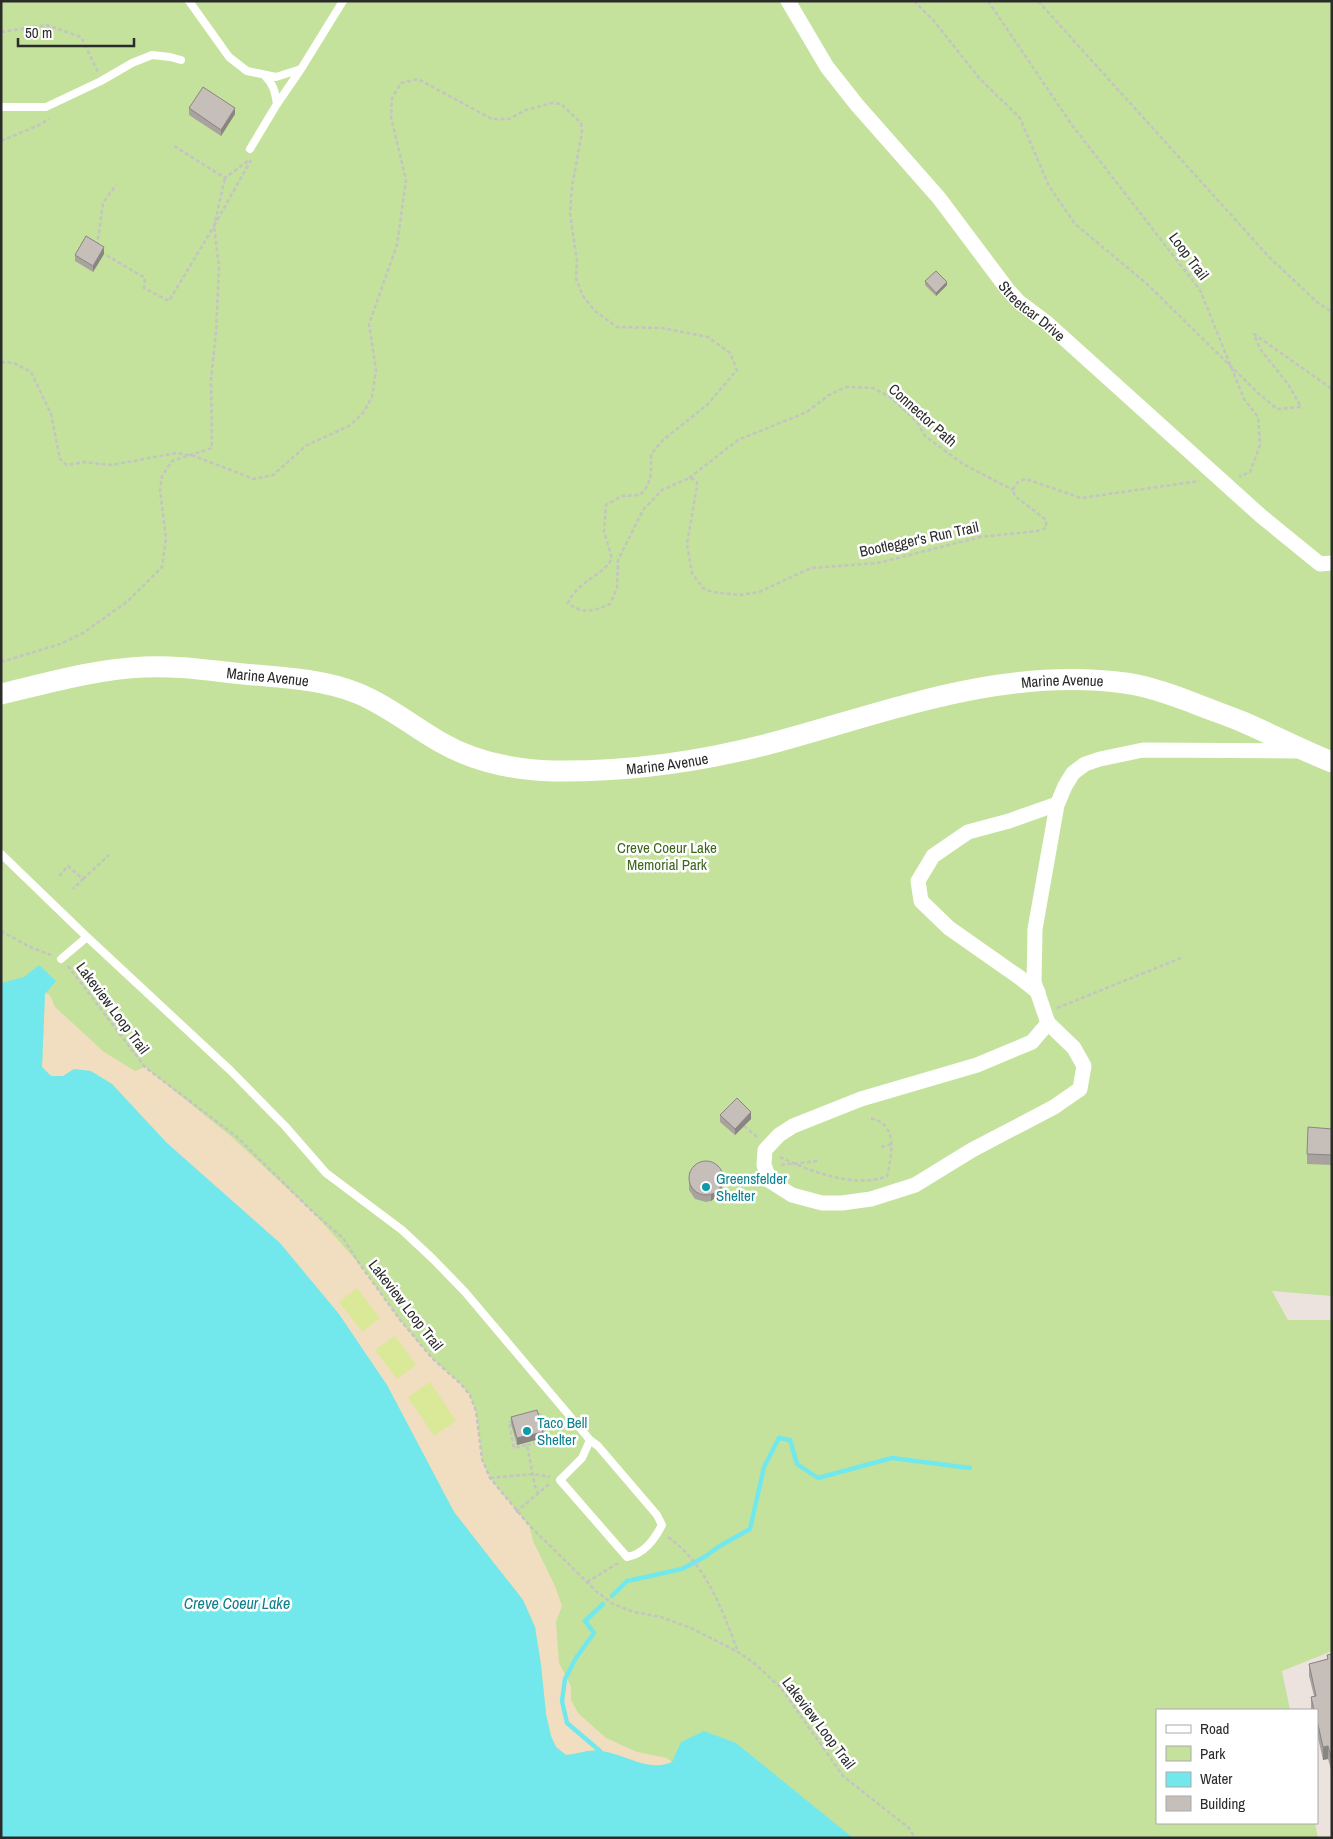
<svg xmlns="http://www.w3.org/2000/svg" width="1333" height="1839" viewBox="0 0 1333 1839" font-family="'Archivo Narrow',sans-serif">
	<rect width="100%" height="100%" fill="#ece3de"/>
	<!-- green -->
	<path fill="#c4e29b" d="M1,1h1331v1295l-60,-5 16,29h44v331l-50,20 8,39h-133v113h158l3,15h-1317z"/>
	<!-- sand -->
	<path fill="#f1dec1" d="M45,993l5,2 5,12 49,45 31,19 10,-4 88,71 81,75 47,53 40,55 31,37 29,26 9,11 6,16 6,48 8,19 39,47 4,16 22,45 7,20 -6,16 3,41 12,23v14l7,13 28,25 31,14 30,6 5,4c-23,11 -47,-8 -71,-11 -10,-2 -24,3 -35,4l-10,-8 -5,-11 -5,-22 -5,-49 -6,-38 -12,-27 -69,-88 -67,-127 -275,-301 -38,-15 -11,7h-12l-9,-9z"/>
	<!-- pitch -->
	<path fill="#d9e997" d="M357,1288l23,30 -18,14 -23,-30z
		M395,1336l21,29 -19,14 -22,-29z
		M430,1382l26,39 -22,15 -26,-39z"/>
	<!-- water -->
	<path fill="#73e8ec" d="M39,965l17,16 -11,13 -3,73 9,9h12l11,-7 17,2 21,13 55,59 113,100 59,71 48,71 67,127 69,88 12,27 6,38 5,49 5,22 5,11 10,8c11,-1 25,-6 35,-4 24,3 48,22 71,11l9,-20 23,-11 32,12 117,95h-852v-855l23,-6z"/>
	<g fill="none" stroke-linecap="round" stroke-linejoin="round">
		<!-- stream -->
		<path stroke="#73e8ec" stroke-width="4.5" d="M612,1596l15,-15 55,-12 24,-13 12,-9 32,-18 14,-62 15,-29 11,2 7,24 21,14 74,-20 78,10 -2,-1
			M600,1751l-33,-28 -5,-22 3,-22 11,-21 18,-25 -9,-12 18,-17"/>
		<!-- path -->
		<path stroke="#c4c4c4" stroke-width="2.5" stroke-dasharray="4 2.5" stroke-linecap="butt" d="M914,1l19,19 47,59 40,39 29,68 26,38 72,60 111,109 19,16 24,-2 -13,-23 -28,-35 -6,-15 78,55
			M988,1l84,124 128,165 44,109 14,18 2,28 -10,27 -11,5
			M1038,1l232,257 47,44 15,10
			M1,32l46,-7 34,12 17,35
			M1,141l38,-16 10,-6
			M174,146l51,32 24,-18
			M97,246l6,-43 13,-18
			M101,252l44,26 -1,10 25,13 45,-75 11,-48
			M1,362l13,1 17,9 20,42 9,45 7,6 17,-3 28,3 64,-12 18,3 60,23 19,-4 34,-30 42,-19 14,-13 9,-16 4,-27 -7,-46 28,-79 9,-65 -15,-63 1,-19 9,-15 17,-4 74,40h17l17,-9 26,-7 9,1 20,19 1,9 -10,55 -2,27 7,47 -1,18 7,17 12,15 22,16 45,1 46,9 22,16 7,17 -30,35 -44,35 -12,14c0,17 2,28 -11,41l-18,1 -16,9 -2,27 8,26c-9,19 -33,21 -44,45 15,12 26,8 42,1l7,-16 1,-28 25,-50 19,-20 25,-11h6l4,3v4l-10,58 5,29 11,15 9,4 28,3 19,-3 52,-24 67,-5 102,-26 57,-6 9,-3v-8l-31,-24 -2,-6
			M689,478l49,-38 69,-28 22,-17 17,-8 27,1 17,9 27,25 8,14 38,28 50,26
			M1013,490c2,-7 7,-10 13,-11l55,19 118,-17
			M1,662l59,-18 23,-11 45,-32 34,-34 4,-29 -6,-48 2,-14 10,-15 40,-13 -1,-68 5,-48 3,-65 -5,-41 37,-66
			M59,876l9,-10 15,13 -10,10
			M83,879l26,-24
			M1,931l29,16 21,8
			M68,966l77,101 92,70 77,76 29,25 18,28 40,55 31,37 29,26 9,11 6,16 6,48 8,19 39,47 67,66 17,13 21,8 27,5 30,11 47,24 16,11 27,25 62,88 66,52 6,10
			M1057,1008l124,-50
			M744,1126l13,11
			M881,1147l11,-3
			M780,1157c29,14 76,32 107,19 5,-22 12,-54 -19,-58
			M781,1165l37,-4
			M513,1421l-4,1 5,26 13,-3 8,41 3,7
			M527,1445l18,-4 -5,-27h-3
			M490,1478l43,-4 17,3
			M516,1512l33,-28
			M668,1537c38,27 54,72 70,115
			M587,1582l31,-19"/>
		<!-- lane -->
		<path stroke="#fff" stroke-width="8" d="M189,1l40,56 18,14 29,6 25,-8 42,-68
			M265,76c9,9 10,16 12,28
			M1,107h45l55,-26 31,-18 20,-8 18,2 11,3
			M250,149l27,-45 24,-35
			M1,854l86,83 144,134 54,55 41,47 76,57 31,29 32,33 125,148 8,6 59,69 5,10c-8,15 -18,29 -35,32l-67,-77 22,-22 8,-18
			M61,959l26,-22"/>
		<!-- street -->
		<g stroke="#fff" stroke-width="15">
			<path id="s1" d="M788,1l39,66 30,38 82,93 69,92 11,12 28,21 214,193 59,48 12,-1"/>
			<path d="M1038,992l-19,-15 -70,-49 -28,-27 -3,-20 15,-25 35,-24 41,-11 48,-17"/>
			<path d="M1048,1023l26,25 10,18 -4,23 -26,18 -82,43 -57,35 -44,14 -29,4h-20l-30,-8 -22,-14 -6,-16 1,-15 14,-15 14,-9 68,-27 116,-34 55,-23z"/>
			<path d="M1048,1023l-14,-41 1,-53 22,-124 8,-19 8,-13 12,-9 15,-5 43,-9 159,1"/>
		</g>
		<!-- secondary -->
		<path stroke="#fff" stroke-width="21" id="s2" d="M1,694c47,-11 95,-25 143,-27 37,-2 74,5 111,8 34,3 69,5 102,18 30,12 55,33 83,49 35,20 74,28 113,29 75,1 147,-9 219,-28 116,-31 232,-77 353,-60 23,3 45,11 66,19 17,7 35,13 52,20 30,13 59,28 89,40"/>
	</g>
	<!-- wall -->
	<path fill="#a9a39f" d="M189,108l46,6 -14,22 -32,-21z
		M104,254l-11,18 -18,-11v-6z
		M925,281l22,4 -11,11 -11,-11z
		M720,1115l31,4 -16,16 -15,-13z
		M1332,1129v36l-25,-1v-10z
		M689,1172l34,11 -3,11 -9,7 -5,1 -11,-3 -6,-9z
		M511,1417l32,21 -26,7 -6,-21z
		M1332,1654v119l-4,-14 -5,1 -6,-27v-23h-6v-13l3,-1 -5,-20v-12l18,-5v-4z"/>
	<!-- shaded-wall -->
	<path fill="#8a8582" d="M235,108v6l-14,22v-6z
		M104,247v7l-11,18v-6z
		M947,282v3l-11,11v-3z
		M751,1112v7l-16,16v-6z
		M723,1176v7l-3,11 -9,7v-6z
		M543,1432v6l-26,7v-7z
		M1328,1746v13l-5,1v-13z"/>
	<!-- building -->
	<path fill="#c5beb9" stroke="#8a8582" d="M203,87l32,21 -14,22 -32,-22z
		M86,236l18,11 -11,19 -18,-11z
		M936,271l11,11 -11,11 -11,-12z
		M737,1098l14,14 -16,17 -15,-14z
		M1308,1127l24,2v26l-25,-1z
		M689 1178a17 17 0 1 1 34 0a17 17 0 1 1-34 0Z
		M537,1410l6,22 -26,6 -6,-21z
		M1332,1654v107l-4,-15 -5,1 -6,-27v-10h-3l-3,-13 5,-1 -7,-32 19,-5 -1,-4z"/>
	<!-- markers -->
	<g fill="#0f9aa8" stroke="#fff" stroke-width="2">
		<circle cx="706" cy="1187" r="5"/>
		<circle cx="527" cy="1431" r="5"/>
	</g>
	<g text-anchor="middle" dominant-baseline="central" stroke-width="5" stroke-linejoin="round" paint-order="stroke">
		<!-- street labels -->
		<g font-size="15" fill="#2b2b2b" stroke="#fff">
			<text transform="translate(1189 256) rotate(53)">Loop Trail</text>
			<text stroke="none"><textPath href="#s1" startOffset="396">Streetcar Drive</textPath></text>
			<text transform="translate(923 415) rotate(42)">Connector Path</text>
			<text transform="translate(919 539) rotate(-12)">Bootlegger's Run Trail</text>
			<text stroke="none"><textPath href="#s2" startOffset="270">Marine Avenue</textPath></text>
			<text stroke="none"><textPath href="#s2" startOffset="1095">Marine Avenue</textPath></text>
			<text stroke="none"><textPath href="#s2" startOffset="690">Marine Avenue</textPath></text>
			<text transform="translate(113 1008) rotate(53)">Lakeview Loop Trail</text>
			<text transform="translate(406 1305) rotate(52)">Lakeview Loop Trail</text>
			<text transform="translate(819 1723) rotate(53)">Lakeview Loop Trail</text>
		</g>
		<!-- park labels -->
		<g font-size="15" fill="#3d671c" stroke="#fff">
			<text x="667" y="847">Creve Coeur Lake<tspan x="667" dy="17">Memorial Park</tspan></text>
		</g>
		<!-- culture labels -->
		<g font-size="15" fill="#0d838f" stroke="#fff" text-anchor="start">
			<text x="716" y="1178">Greensfelder<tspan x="716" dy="17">Shelter</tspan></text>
			<text x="537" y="1422">Taco Bell<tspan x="537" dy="17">Shelter</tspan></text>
		</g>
		<!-- water labels -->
		<g font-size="16" font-style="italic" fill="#107e8c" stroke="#fff">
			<text x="237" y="1603">Creve Coeur Lake</text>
		</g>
	</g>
	<!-- border -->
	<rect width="1333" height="1839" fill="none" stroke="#2b2b2b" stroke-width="5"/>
	<!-- legend -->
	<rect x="1156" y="1709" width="162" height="115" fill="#ffffff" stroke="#aaaaaa"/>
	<rect x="1166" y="1725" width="25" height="8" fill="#ffffff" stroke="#aaaaaa"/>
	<text x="1200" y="1734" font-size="15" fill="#2b2b2b">Road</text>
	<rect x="1166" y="1746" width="25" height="15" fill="#c4e29b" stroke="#aaaaaa"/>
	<text x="1200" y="1759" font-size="15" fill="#2b2b2b">Park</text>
	<rect x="1166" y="1772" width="25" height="15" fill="#73e8ec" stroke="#aaaaaa"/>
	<text x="1200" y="1784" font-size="15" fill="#2b2b2b">Water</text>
	<rect x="1166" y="1796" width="25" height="15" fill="#c5beb9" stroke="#aaaaaa"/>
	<text x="1200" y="1809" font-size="15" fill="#2b2b2b">Building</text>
	<!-- scale -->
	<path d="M18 38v8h116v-8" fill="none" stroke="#2b2b2b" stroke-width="2.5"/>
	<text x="25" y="38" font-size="15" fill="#2b2b2b" stroke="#ffffff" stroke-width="4" paint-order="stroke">50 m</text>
</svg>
